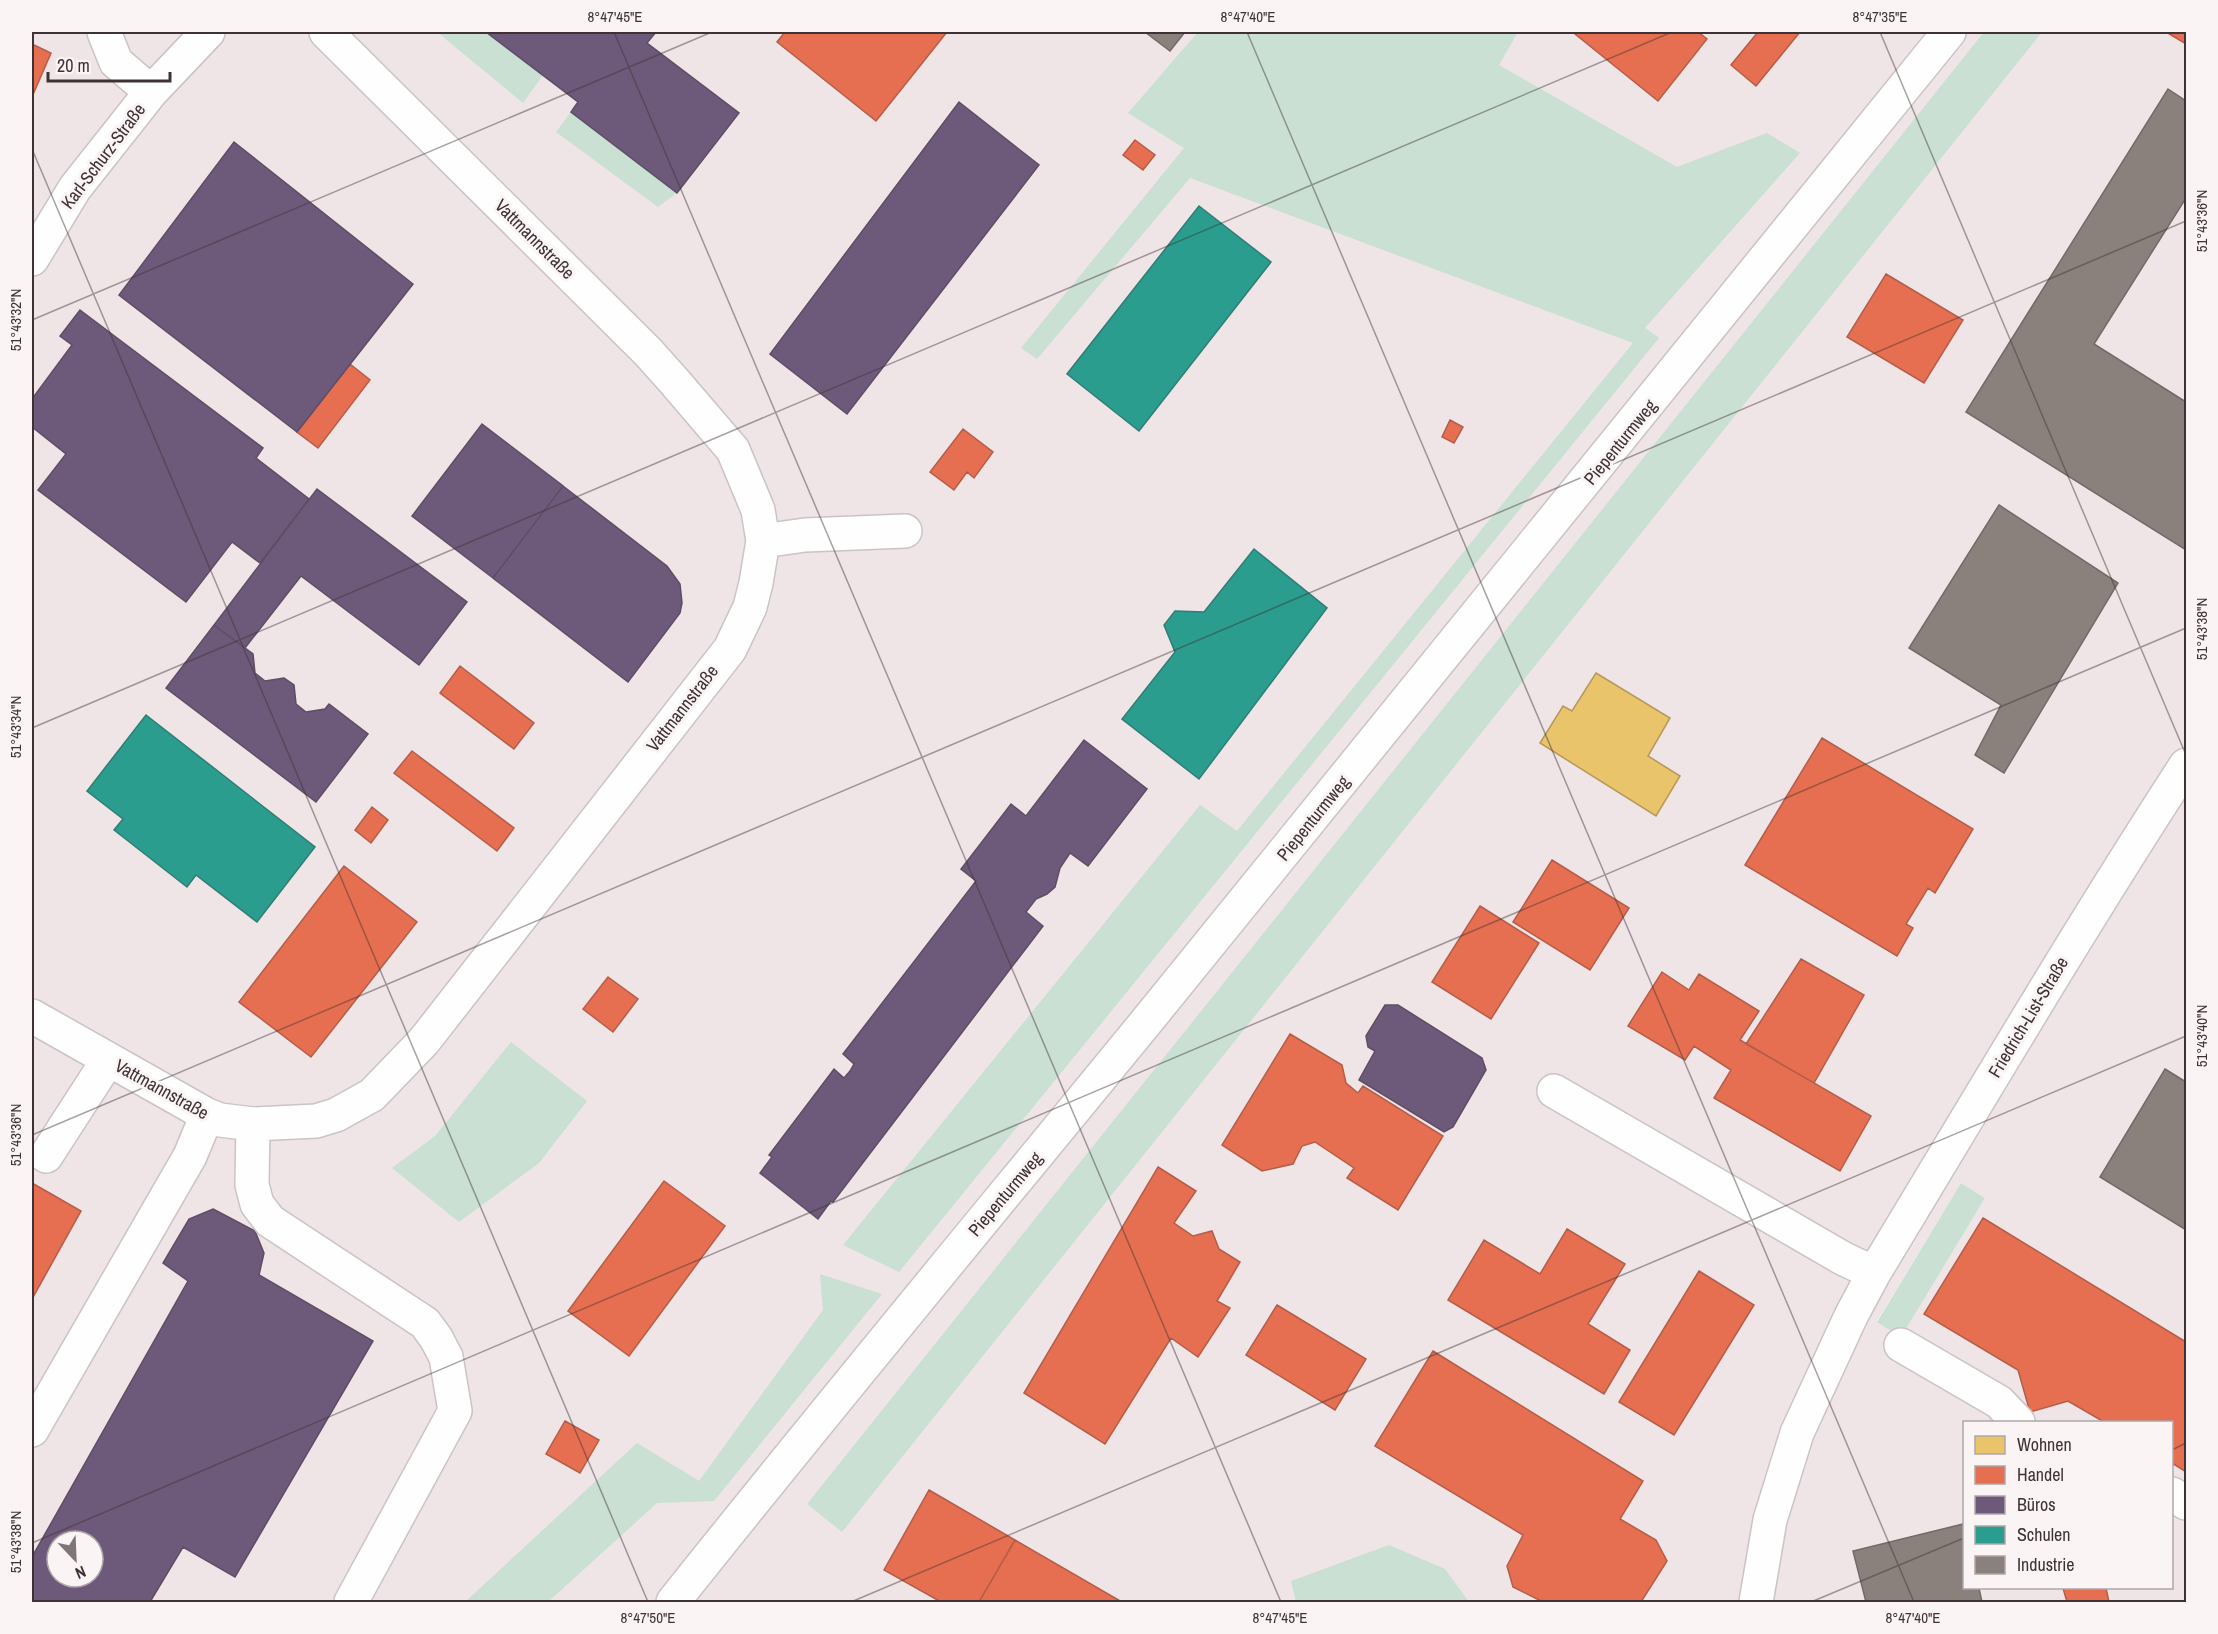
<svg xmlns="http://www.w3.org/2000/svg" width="2218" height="1634" viewBox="0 0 2218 1634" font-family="'Archivo Narrow',sans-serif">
	<rect width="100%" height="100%" fill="#faf5f6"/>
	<!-- built -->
	<path fill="#efe4e6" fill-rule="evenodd" d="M32,32h2154v1570h-2154zM1961,1183l24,15 -84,138 -24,-15zM1964,1422h208v166h-208zM57,1541h36v36h-36z"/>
	<!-- green -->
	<path fill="#c9e0d3" d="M437,32h49l57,43 -20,28z
		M1198,32h320l-19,33 178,102 90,-34 33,20 -155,175 14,10 -760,934 -56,-27 357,-440 37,26 396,-488 -443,-165 -153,181 -16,-11 163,-200 -56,-35z
		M1984,32h58l-1200,1500 -35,-28z
		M571,112l106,81 -19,14 -102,-75z
		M511,1042l76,59 -48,62 -80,59 -67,-54 43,-32z
		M1961,1183l24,15 -84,139 -24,-15z
		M820,1274l62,20 -168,207 -57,2 -109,99h-83l172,-159 62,38 124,-171z
		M1389,1545l56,24 24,33h-173l-5,-21z"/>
	<!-- homes -->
	<path fill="#e9c46a" stroke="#b6985a" stroke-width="1.5" d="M1596,673l74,45 -22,38 32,20 -24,40 -116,-73 23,-37 9,5z"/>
	<!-- shops -->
	<path fill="#e76f51" stroke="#b45d48" stroke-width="1.5" d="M785,32h162l-71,89 -99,-79z
		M1577,32h121l9,7 -49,62 -83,-67z
		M1758,32h42l-44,54 -25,-21z
		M2166,32h20v12z
		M32,44l19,9 -19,44z
		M1135,140l20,15 -12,15 -20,-15z
		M1886,274l77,46 -39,63 -77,-46z
		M350,364l20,16 -52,68 -21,-16z
		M1450,420l13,7 -9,16 -12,-6z
		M963,429l30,23 -19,26 -7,-6 -13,18 -24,-18z
		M460,666l74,57 -20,26 -74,-56z
		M1822,738l151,91 -38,64 -7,-5 -22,36 7,4 -16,28 -152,-91z
		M412,751l102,77 -17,23 -103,-78z
		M372,807l16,13 -17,23 -16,-13z
		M1552,860l77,48 -39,62 -77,-48z
		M344,866l73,56 -106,135 -72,-55z
		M1480,906l59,37 -48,76 -59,-37z
		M1801,959l63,36 -50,88 -68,-39z
		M1662,972l27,18 10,-16 60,37 -19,29 131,76 -31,55 -126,-73 17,-28 -37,-24 -9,14 -57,-34z
		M608,977l30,22 -25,33 -30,-23z
		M1290,1034l52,31 4,18 12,10 5,-7 80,50 -45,74 -51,-32 7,-10 -39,-26 -13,4 -9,18 -31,7 -40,-26z
		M1158,1167l38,24 -22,32 19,13 19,-5 7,18 21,13 -23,39 13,7 -32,49 -27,-19 -66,106 -81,-51z
		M664,1181l61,45 -96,130 -61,-45z
		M32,1183l49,28 -49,88z
		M1983,1218l203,124v130l-14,-9v-41h-68l-36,-21 -38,11 -12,-42 -94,-56z
		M1567,1229l58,35 -37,60 42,26 -26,44 -156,-94 36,-60 56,34z
		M1699,1271l55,34 -80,130 -55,-33z
		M1277,1305l89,54 -31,51 -89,-55z
		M1433,1351l210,130 -23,38 36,21 11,21 -26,41h-98l-30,-15 -6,-21 16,-31 -148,-89z
		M565,1421l34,19 -19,33 -34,-19z
		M929,1490l86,50 -36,62h-38l-57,-32z
		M1015,1540l107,62h-143z
		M2063,1588h43l3,14h-42z"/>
	<!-- offices -->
	<path fill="#6d597a" stroke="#5f4d65" stroke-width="1.5" fill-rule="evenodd" d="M486,32h170l-9,11 92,70 -62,80 -106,-81 7,-10z
		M959,102l80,63 -192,249 -77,-60z
		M234,142l179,142 -116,148 -178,-137z
		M80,310l183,138 -7,10 53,41 -49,64 -28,-21 -46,60 -148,-112 28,-36 -34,-27v-28l40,-54 -12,-9z
		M482,424l81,62 -70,92 -81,-62z
		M563,486l104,80 13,18 2,19 -2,10 -52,69 -135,-104z
		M317,489l150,113 -48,63 -118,-89 -56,72 -31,-23z
		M214,625l39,29 2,19 10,8 19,-3 10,7 2,19 10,8 19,-3 4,-5 39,30 -52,68 -150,-114z
		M1084,740l63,49 -59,77 -18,-13 -10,15 -5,19 -8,7 -11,5 -10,13 17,14 -210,276 -2,-1 -13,18 -58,-46 12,-16 -3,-2 65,-86 10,9 6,-7 4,-7 -11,-10 133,-173 -15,-12 50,-65 15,12z
		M1385,1005h13l84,53 4,12 -33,57 -9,5 -85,-52 16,-29 -7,-4 -2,-11z
		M213,1209l42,22 9,22 -5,22 114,66 -138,236 -52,-30 -33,55h-118v-45l156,-276 -25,-18 26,-44zM57,1541h36v36h-36z"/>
	<!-- schools -->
	<path fill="#2a9d8f" stroke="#307d74" stroke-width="1.5" d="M1199,206l72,56 -132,169 -72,-57z
		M1254,549l73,59 -128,171 -77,-60 53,-67 -11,-27 11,-14 29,1z
		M146,715l169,132 -58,75 -61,-47 -9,12 -73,-57 9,-11 -36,-28z"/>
	<!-- industry -->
	<path fill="#8a817c" stroke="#736966" stroke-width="1.5" d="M1145,32h40l-15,19z
		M2168,89l18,12v97l-92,146 92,58v148l-220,-138z
		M1999,505l119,78 -114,190 -29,-18 26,-50 -92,-57z
		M2165,1069l21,13v148l-86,-53z
		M1963,1524l1,7v57h15l3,14h-116l-13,-51z"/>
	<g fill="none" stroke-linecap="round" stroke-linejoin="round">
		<!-- minor casing -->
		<g stroke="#cbc3c4" stroke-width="36">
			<path id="minor" d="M104,32l12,30 35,30
				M32,259l43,-71 76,-96 57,-60
				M763,541l42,-6 100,-4
				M32,1016l175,99 13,5 33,4 63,-3 20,-6 36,-20 52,-54 306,-392 20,-42 6,-24 7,-42 -5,-31 -25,-60 -59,-69 -26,-29 -322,-320
				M1554,1091l290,168 30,14
				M253,1124l-1,61 5,19 13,17 155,102 11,15 10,19 9,54 -104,191
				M46,1156l62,-96
				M1901,1345l98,57 19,20
				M32,1430l158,-274 17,-41
				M2172,1494l14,9
				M673,1602c158,-199 321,-394 482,-591 266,-325 531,-651 794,-979
				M1756,1602l14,-82 27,-87 54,-117 23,-43c103,-170 204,-342 312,-508"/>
		</g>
		<!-- minor -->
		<use href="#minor" stroke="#fefefe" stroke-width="33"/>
	</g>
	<!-- ticks -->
	<path fill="none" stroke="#3e3234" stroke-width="1.5" stroke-opacity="0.45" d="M614,32l667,1570M1247,32l667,1570M1880,32l306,723M32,149l616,1453M32,320l680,-288M32,728l1640,-696M32,1135l2154,-914M2172,1450l14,-7M32,1543l2154,-915M851,1602l1335,-566M1811,1602l153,-64"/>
	<g text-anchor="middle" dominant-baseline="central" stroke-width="6" stroke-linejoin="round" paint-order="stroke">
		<!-- street labels -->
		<g font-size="18" fill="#3e3234" stroke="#fbf4f5">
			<text transform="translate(103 156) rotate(-53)">Karl-Schurz-Straße</text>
			<text transform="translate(535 239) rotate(45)">Vattmannstraße</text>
			<text transform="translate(1620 442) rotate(-51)">Piepenturmweg</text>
			<text transform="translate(682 708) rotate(-52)">Vattmannstraße</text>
			<text transform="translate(1313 818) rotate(-51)">Piepenturmweg</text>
			<text transform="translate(2028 1017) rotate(-59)">Friedrich-List-Straße</text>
			<text transform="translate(162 1089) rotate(29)">Vattmannstraße</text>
			<text transform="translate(1005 1194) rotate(-50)">Piepenturmweg</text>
		</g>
	</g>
	<!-- border -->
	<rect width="2218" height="1634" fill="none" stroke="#fbf4f5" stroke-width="66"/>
	<!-- legend -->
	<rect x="1963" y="1421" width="210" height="168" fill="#fbf4f5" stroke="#afa6a8" stroke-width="1.5"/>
	<rect x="1975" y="1436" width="30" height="18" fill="#e9c46a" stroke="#afa6a8" stroke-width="1.5"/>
	<text x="2017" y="1451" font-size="18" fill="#3e3234">Wohnen</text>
	<rect x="1975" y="1466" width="30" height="18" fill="#e76f51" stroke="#afa6a8" stroke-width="1.5"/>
	<text x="2017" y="1481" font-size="18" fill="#3e3234">Handel</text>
	<rect x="1975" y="1496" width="30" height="18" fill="#6d597a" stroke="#afa6a8" stroke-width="1.5"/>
	<text x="2017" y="1511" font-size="18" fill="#3e3234">Büros</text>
	<rect x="1975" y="1526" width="30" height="18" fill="#2a9d8f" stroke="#afa6a8" stroke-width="1.5"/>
	<text x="2017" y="1541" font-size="18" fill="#3e3234">Schulen</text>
	<rect x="1975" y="1556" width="30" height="18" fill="#8a817c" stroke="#afa6a8" stroke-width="1.5"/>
	<text x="2017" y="1571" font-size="18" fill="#3e3234">Industrie</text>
	<!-- north arrow -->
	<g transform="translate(75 1559) rotate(157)"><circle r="28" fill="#fbf4f5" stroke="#afa6a8" stroke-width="1.5"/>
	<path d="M0-4.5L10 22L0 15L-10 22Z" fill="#807678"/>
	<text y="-9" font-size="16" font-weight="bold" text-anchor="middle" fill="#3e3234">N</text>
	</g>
	<!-- scale -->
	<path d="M48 72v9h122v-9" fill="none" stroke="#3e3234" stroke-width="3"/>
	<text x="57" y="72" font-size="18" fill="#3e3234" stroke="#fbf4f5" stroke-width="4.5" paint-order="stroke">20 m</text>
	<rect x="33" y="33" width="2152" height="1568" fill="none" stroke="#3e3234" stroke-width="2"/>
	<g font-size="15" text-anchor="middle" fill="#3e3234">
		<text x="615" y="22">8°47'45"E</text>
		<text x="1248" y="22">8°47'40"E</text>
		<text x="1880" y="22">8°47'35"E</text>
		<text transform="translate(2202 221) rotate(-90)" y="5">51°43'36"N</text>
		<text transform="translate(16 320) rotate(-90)" y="5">51°43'32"N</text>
		<text transform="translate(2202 629) rotate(-90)" y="5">51°43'38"N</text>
		<text transform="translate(16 727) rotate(-90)" y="5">51°43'34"N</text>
		<text transform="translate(2202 1036) rotate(-90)" y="5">51°43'40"N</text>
		<text transform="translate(16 1135) rotate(-90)" y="5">51°43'36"N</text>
		<text transform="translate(16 1542) rotate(-90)" y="5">51°43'38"N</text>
		<text x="648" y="1623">8°47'50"E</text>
		<text x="1280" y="1623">8°47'45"E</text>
		<text x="1913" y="1623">8°47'40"E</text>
	</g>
</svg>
